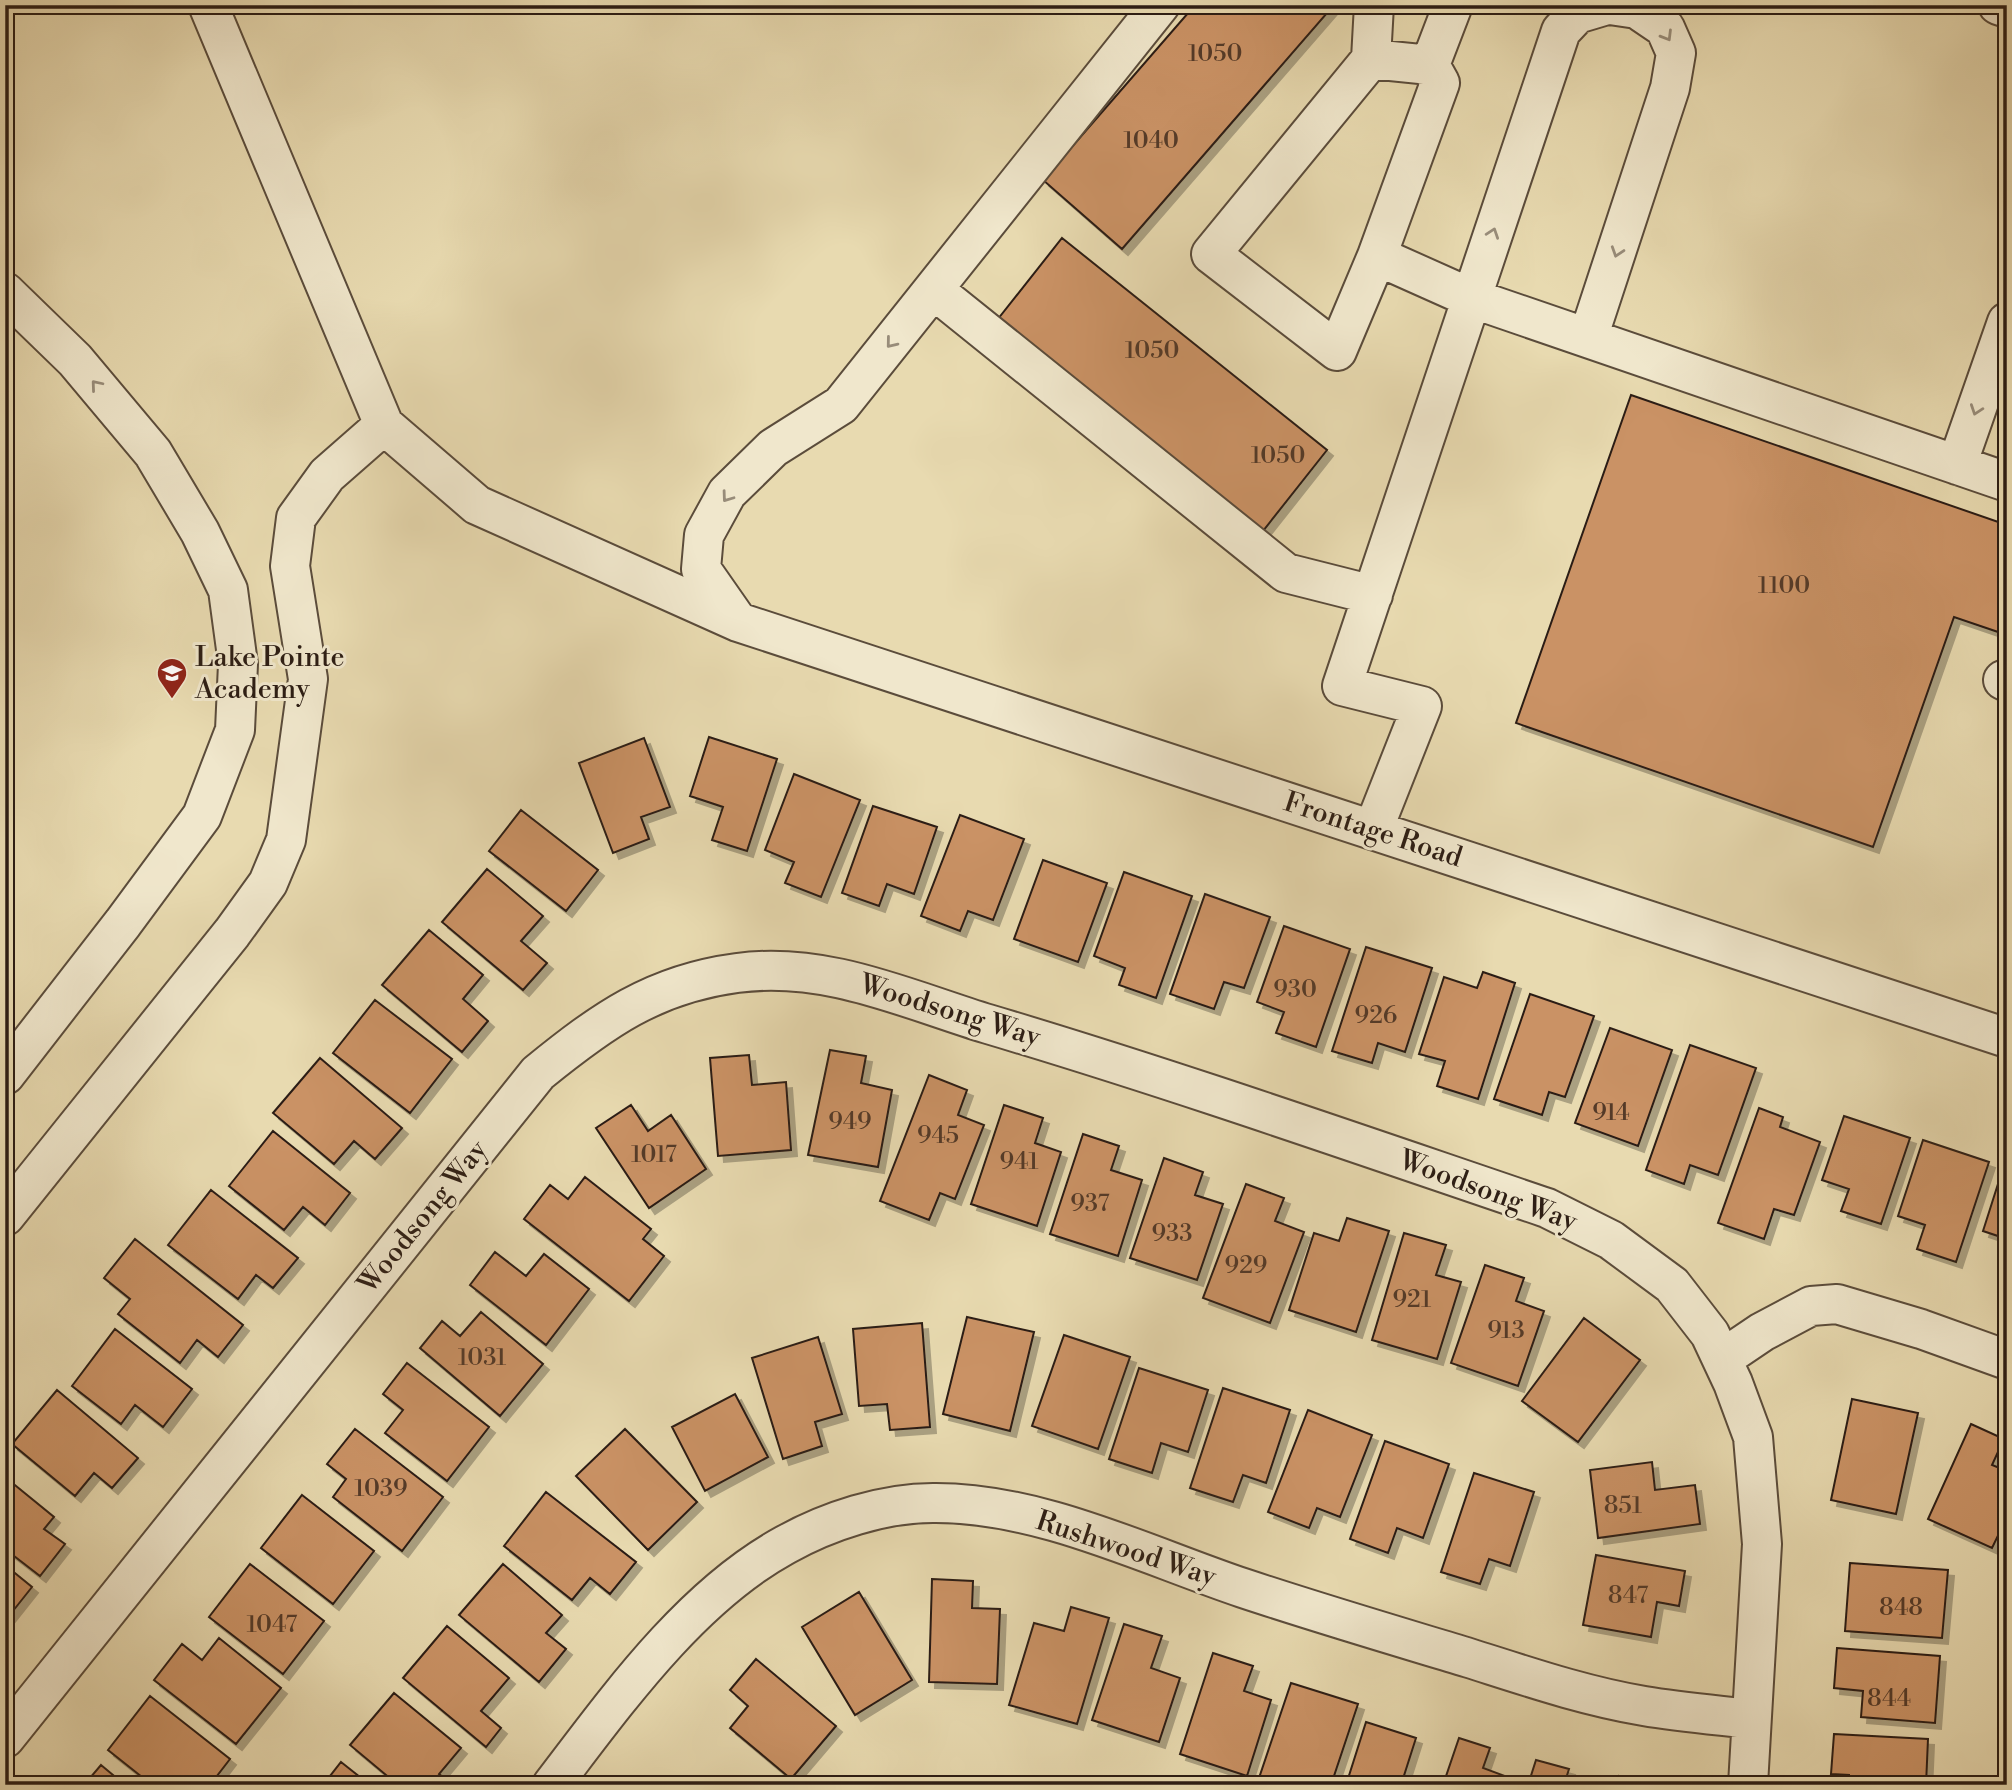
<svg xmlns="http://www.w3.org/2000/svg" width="2012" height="1790" viewBox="0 0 2012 1790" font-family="'Libre Bodoni',serif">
	<defs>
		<filter id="shadow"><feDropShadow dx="6" dy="6" stdDeviation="0" flood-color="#0004"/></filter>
	</defs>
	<rect width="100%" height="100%" fill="#e8dab0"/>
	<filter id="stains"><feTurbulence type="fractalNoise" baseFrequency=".00286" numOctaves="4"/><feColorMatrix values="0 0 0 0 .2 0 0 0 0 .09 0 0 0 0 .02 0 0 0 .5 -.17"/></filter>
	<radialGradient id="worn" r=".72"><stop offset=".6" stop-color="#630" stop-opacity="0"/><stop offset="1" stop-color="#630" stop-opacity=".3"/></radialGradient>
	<!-- building -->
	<path fill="#ca9265" stroke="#2c1d14" stroke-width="2" filter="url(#shadow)" d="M1195,5h139l-212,244 -79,-69z
		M1062,238l265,212 -68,86 -265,-212z
		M1631,395l376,130v110l-53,-18 -81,230 -357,-124z
		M709,737l68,22 -30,92 -35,-11 11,-33 -33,-11z
		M644,738l26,69 -29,10 8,22 -36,14 -34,-90z
		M794,774l66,26 -39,97 -36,-14 9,-21 -29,-12z
		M873,806l64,21 -23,67 -27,-10 -8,22 -37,-13z
		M521,810l77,60 -32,41 -77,-60z
		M960,815l64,24 -31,81 -25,-9 -8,20 -39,-15z
		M1043,860l64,23 -29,79 -64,-23z
		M487,869l56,47 -22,25 26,22 -24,27 -81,-68z
		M1124,872l68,24 -36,102 -37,-13 6,-17 -31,-12z
		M1205,894l65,23 -26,71 -20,-6 -10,27 -44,-15z
		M1284,926l66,23 -34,98 -40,-14 8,-21 -27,-10z
		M429,930l54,45 -20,24 25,22 -26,31 -80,-67z
		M1366,947l66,21 -27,84 -27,-9 -6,20 -40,-12z
		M1483,972l32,11 -37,116 -41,-13 8,-25 -26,-7 25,-77 33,11z
		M1530,994l64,22 -29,81 -16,-5 -7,23 -48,-16z
		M375,1000l77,59 -42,54 -77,-60z
		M1610,1028l62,22 -34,96 -63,-23z
		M1690,1045l66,23 -38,107 -28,-10 -6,19 -38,-14z
		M830,1050l36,6 -5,27 31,7 -14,77 -70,-12z
		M749,1055l3,30 34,-3 5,68 -73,6 -8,-98z
		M320,1058l82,70 -27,31 -21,-18 -20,23 -61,-51z
		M929,1075l38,15 -9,25 26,10 -29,74 -15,-6 -11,27 -49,-19z
		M631,1105l17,26 23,-16 35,54 -57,39 -53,-80z
		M1004,1105l39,13 -8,25 26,9 -24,74 -66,-22z
		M1759,1108l24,9 -3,10 40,15 -26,73 -20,-6 -10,30 -46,-16z
		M1844,1116l66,22 -29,86 -40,-13 8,-22 -27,-9z
		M273,1131l77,62 -25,32 -22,-18 -19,23 -55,-44z
		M1083,1134l36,12 -8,24 31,10 -24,76 -68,-22z
		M1923,1140l66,22 -33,100 -39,-13 8,-24 -27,-9z
		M1164,1158l39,14 -8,23 28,9 -26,76 -67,-22z
		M2005,1162l2,1v76l-24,-8z
		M585,1177l66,52 -8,10 21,17 -35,45 -105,-82 26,-34 18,14z
		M1246,1184l38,14 -9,23 29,11 -34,91 -67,-25z
		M211,1190l87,68 -25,30 -17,-13 -18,24 -70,-54z
		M1347,1218l42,13 -33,101 -67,-22 25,-77 25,8z
		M1404,1233l42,12 -10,30 25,7 -24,77 -65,-19z
		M135,1239l108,86 -25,32 -21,-17 -17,23 -62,-49 12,-15 -26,-21z
		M495,1252l31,24 18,-22 45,35 -43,56 -76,-60z
		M1485,1265l39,13 -8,23 28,10 -26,75 -67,-23z
		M481,1312l62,52 -43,52 -80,-68 22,-27 18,15z
		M967,1317l67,15 -24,99 -67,-17z
		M1584,1318l56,42 -62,82 -56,-41z
		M922,1323l8,104 -40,3 -3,-26 -28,2 -6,-77z
		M115,1329l77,60 -29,38 -28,-22 -14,19 -49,-38z
		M1064,1335l66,22 -32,92 -66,-23z
		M818,1337l24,77 -27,8 7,24 -39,13 -31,-101z
		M407,1363l82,64 -42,54 -62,-48 18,-23 -20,-16z
		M1139,1368l69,22 -20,62 -27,-9 -9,30 -43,-14z
		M1223,1388l67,22 -24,73 -23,-8 -10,27 -43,-14z
		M57,1390l81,68 -26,30 -18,-15 -19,23 -63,-52z
		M735,1394l33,63 -63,34 -33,-64z
		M1852,1399l66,14 -22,101 -65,-14z
		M1308,1410l64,25 -32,82 -23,-9 -8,20 -41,-16z
		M1971,1424l33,15 -12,26 15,6v46l-15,31 -64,-29z
		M355,1429l88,68 -41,54 -69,-54 13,-18 -19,-15z
		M625,1429l72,73 -49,48 -72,-74z
		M1385,1441l64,23 -26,74 -26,-10 -9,25 -38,-14z
		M1652,1462l3,28 40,-5 5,39 -102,14 -8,-68z
		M1474,1473l60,19 -24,74 -21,-7 -9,25 -39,-12z
		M5,1477l49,40 -10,12 21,15 -25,32 -35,-27z
		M546,1492l90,70 -26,32 -20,-16 -18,22 -68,-54z
		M302,1495l72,56 -41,53 -72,-56z
		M1596,1555l89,16 -6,35 -22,-4 -6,35 -68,-12z
		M1850,1563l98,7 -6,68 -97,-7z
		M250,1564l74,57 -41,53 -74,-57z
		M503,1564l59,51 -16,18 20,16 -27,33 -80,-67z
		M5,1565l27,22 -27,34z
		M932,1579l41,2 -1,27 28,1 -3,75 -68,-2z
		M859,1592l53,88 -57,35 -53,-88z
		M1071,1607l38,11 -32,106 -68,-19 25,-82 30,8z
		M1124,1624l38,12 -11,32 29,10 -21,64 -67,-22z
		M447,1626l62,52 -28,33 20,17 -15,19 -83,-69z
		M219,1638l62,50 -45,56 -82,-64 28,-36 20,16z
		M1837,1648l103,8 -5,67 -74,-6 2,-26 -29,-3z
		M1213,1653l40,13 -9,25 27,9 -24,76 -67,-22z
		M756,1659l80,67 -45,53 -61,-51 18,-22 -18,-16z
		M1291,1683l67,21 -27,81 -74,-1z
		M394,1693l67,55 -22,26 14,11h-55l-48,-40z
		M150,1696l80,63 -20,26h-58l-44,-35z
		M1366,1722l50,16 -15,47h-55z
		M1834,1734l94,5 -2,46h-77v-10l-18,-1z
		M1459,1738l31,10 -7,20 30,11 -2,6h-68z
		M1536,1760l33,9 -5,16h-36z
		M341,1762l29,23h-47z
		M101,1765l24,20h-41z
		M1619,1776l34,9h-36z"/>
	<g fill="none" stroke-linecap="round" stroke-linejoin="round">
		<!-- minor casing -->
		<g stroke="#5b4c3b" stroke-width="42">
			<path id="minor" d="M208,5l176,420 93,80 261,117 1269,416
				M1998,5l9,3
				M1371,59l3,-54
				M1430,65l23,-60
				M1377,256l63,-173 -10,-18 -59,-6 -160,195 126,97 40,-95 94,42 536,184
				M934,290l352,283 87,22
				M5,292l70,68 78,93 47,79 28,58 10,74 -3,66 -33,86 -79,107 -118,152
				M1588,338l82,-250 6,-35 -11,-25 -28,-19 -27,-4
				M1957,465l50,-143
				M738,622l-37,-53 3,-34 23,-42 46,-45 68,-43 319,-400
				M2003,680l4,2
				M1373,830l49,-124 -80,-20 219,-655 16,-17 30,-9
				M5,1216l227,-283 36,-50 18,-43 22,-161 -18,-113 6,-48 31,-43 57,-50
				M1722,1359l40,-27 49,-26 26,-2 84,25 86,31
				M5,1738l533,-665c64,-52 115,-89 199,-100 89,-12 169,26 251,51 188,56 373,121 559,184l64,32 61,45 38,49 23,49 20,54 9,107 -14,241
				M552,1785c65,-85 138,-188 233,-240 43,-24 98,-42 148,-42 106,-1 212,52 310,85 75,25 150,47 226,70 57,18 115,38 175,48 35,6 72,9 107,13"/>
		</g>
		<!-- minor -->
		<use href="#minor" stroke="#f0e7cc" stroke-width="38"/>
	</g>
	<!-- one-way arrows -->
	<defs><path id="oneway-chevron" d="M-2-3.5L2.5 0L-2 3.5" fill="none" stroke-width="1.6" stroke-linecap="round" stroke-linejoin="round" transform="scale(1.75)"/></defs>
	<g stroke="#988c79">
		<use href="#oneway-chevron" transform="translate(1667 36) rotate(59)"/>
		<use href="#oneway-chevron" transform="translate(1493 233) rotate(-71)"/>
		<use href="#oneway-chevron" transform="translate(1617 252) rotate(108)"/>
		<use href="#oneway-chevron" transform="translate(891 343) rotate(129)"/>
		<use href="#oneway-chevron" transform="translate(96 385) rotate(-130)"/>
		<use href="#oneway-chevron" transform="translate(1976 410) rotate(109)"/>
		<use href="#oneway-chevron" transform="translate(727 497) rotate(126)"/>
	</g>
	<!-- icons -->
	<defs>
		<g id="school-pin" transform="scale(1.575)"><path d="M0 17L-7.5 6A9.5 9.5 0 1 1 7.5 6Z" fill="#8f2418" stroke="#f0e7cc"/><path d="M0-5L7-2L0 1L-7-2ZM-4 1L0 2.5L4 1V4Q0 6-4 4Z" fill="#fff"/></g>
	</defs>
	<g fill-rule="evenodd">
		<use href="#school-pin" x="172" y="673"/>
	</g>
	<g text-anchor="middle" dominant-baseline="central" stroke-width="6" stroke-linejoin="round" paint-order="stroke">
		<!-- number labels -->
		<g font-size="24" fill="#543a28">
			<text x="1215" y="54">1050</text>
			<text x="1151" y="141">1040</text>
			<text x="1152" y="351">1050</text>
			<text x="1278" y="456">1050</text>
			<text x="1784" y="586">1100</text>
			<text x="1295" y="990">930</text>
			<text x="1376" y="1016">926</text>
			<text x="1611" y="1113">914</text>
			<text x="850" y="1122">949</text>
			<text x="938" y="1136">945</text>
			<text x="654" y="1155">1017</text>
			<text x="1019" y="1162">941</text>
			<text x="1090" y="1204">937</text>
			<text x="1172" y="1234">933</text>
			<text x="1246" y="1266">929</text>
			<text x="1412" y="1300">921</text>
			<text x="1506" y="1331">913</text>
			<text x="482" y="1358">1031</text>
			<text x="381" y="1489">1039</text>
			<text x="1623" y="1506">851</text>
			<text x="1628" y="1596">847</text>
			<text x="1901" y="1608">848</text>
			<text x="272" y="1625">1047</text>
			<text x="1889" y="1699">844</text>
		</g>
		<!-- poi labels -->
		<g font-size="28" fill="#2c1d14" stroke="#f0e7cc" text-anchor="start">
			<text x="195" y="657">Lake Pointe<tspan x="195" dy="32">Academy</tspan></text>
		</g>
		<!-- street labels -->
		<g font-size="28" fill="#2c1d14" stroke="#f0e7cc">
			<text transform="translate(1373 830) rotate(18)">Frontage Road</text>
			<text transform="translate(950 1011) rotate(17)">Woodsong Way</text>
			<text transform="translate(1488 1191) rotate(20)">Woodsong Way</text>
			<text transform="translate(423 1217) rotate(-51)">Woodsong Way</text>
			<text transform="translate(1126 1549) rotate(18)">Rushwood Way</text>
		</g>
	</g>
	<!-- margin -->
	<rect width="2012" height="1790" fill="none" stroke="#e8dab0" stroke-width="28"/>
	<rect x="7" y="7" width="1998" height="1776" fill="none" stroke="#2c1d14" stroke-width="3.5"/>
	<rect x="14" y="14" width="1984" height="1762" fill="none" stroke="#2c1d14" stroke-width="2"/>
	<rect width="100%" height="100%" filter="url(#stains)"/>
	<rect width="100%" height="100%" fill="url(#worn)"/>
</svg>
